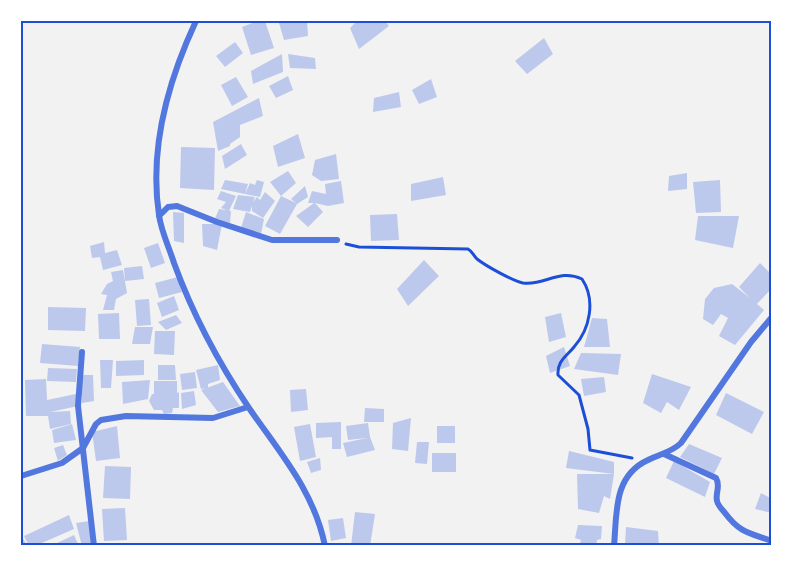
<svg xmlns="http://www.w3.org/2000/svg" width="793" height="567" viewBox="0 0 793 567" font-family="Arial,sans-serif">
	<rect width="100%" height="100%" fill="#f2f2f2"/>
	<!-- building -->
	<path fill="#bdc9ec" d="M258,21h7l9,27 -23,7 -9,-28z
		M303,21h4l1,15 -24,4 -5,-17z
		M357,21h28l4,5 -30,23 -9,-21z
		M544,38l9,16 -26,20 -12,-13z
		M235,42l8,11 -18,14 -9,-11z
		M282,54l1,18 -30,12 -2,-13z
		M288,54l27,4 1,11 -26,-1z
		M288,76l5,14 -17,8 -7,-12z
		M236,77l12,20 -16,9 -11,-21z
		M431,79l6,18 -18,7 -7,-14z
		M399,92l2,15 -28,5 1,-14z
		M259,98l4,18 -23,9v12l-10,7v2l-12,5 -5,-29z
		M298,134l7,24 -27,9 -5,-21z
		M241,144l6,11 -22,14 -3,-13z
		M181,147l34,1 -1,42 -34,-2z
		M336,154l3,25 -18,2 -9,-6 3,-15z
		M288,171l8,12 -15,13 -11,-14z
		M687,173v16l-19,2 1,-15z
		M443,177l3,18 -35,6v-17z
		M225,180l23,4 -3,10 -24,-5z
		M257,180l7,2 -4,15 -15,-3 5,-11 5,2z
		M720,180l1,32 -25,1 -3,-31z
		M341,181l3,22 -16,3 -13,-3 8,9 -15,15 -12,-11 18,-13h-6l4,-12 14,3 -1,-10z
		M305,186l3,11 -11,7 -17,30 -15,-8 16,-30 15,7 -5,-4z
		M221,191l15,5 -7,15 -8,-3 5,-6 -9,-3z
		M265,192l10,9 -12,17 -11,-7v-5l-2,6 -17,-3 5,-14 17,2 -2,5 4,-5 3,3z
		M219,209l12,2 -1,12 -16,-2z
		M173,212l11,1v30l-10,-2z
		M246,212l18,7 -3,15 -20,-6z
		M397,214l2,26 -28,1 -1,-26z
		M698,216h41l-6,32 -38,-8z
		M202,224h20l-5,26 -14,-4z
		M104,242l1,11 12,-3 5,15 -19,5 -3,-13 -8,1 -2,-12z
		M158,243l7,20 -14,5 -7,-20z
		M424,260l15,16 -31,30 -11,-17z
		M760,263l12,12v13l-15,16 7,6 -29,35 -16,-9 9,-18 -7,-4 -8,11 -10,-6 2,-20 9,-11 18,-4 18,14 -11,-11z
		M142,266l2,13 -19,2 -1,-13z
		M123,270l4,23 -11,6 -2,11h-11l4,-15 -6,-1 6,-10 6,-3 -2,-9z
		M178,277l4,15 -23,6 -4,-15z
		M174,296l5,14 -17,7 -5,-14z
		M149,299l2,26 -14,1 -2,-26z
		M48,307l38,1 -1,23 -37,-1z
		M119,313l1,26h-21l-1,-25z
		M561,313l5,24 -17,5 -4,-25z
		M176,315l6,8 -16,7 -8,-8z
		M592,318l15,1 3,28h-26z
		M135,327h18l-3,17h-18z
		M155,331h20l-1,24 -20,-1z
		M42,344l38,3 -2,19 -38,-3z
		M564,347l6,19 -20,7 -4,-17z
		M581,353l40,1 -3,21 -44,-6z
		M100,360h13l-2,28h-10z
		M144,360v15l-28,1v-15z
		M158,365h17l1,15h-18z
		M218,365l2,15 -12,4v4l-7,1 -5,-19z
		M48,368l29,1 -1,13 -29,-1z
		M195,372l2,16 -15,2 -2,-16z
		M652,374l39,13 -12,23 -12,-8 -6,11 -18,-10z
		M82,375h11l1,26 -12,2z
		M604,377l2,15 -22,4 -3,-17z
		M46,379l1,21 29,-6 2,12 -28,6 20,-1 1,13 -21,5 -2,-13h-22l-1,-36z
		M150,380l-2,19 -25,5 -1,-22z
		M154,381h23v12l2,-1v16h-6l-1,5 -8,1 -2,-4h-8l-5,-9 3,-7h2z
		M223,382l17,24 -22,6 -17,-22z
		M306,389l2,21 -17,2 -1,-22z
		M194,391l2,14 -14,4 -1,-16z
		M726,393l38,19 -12,22 -36,-19z
		M365,408l19,1v13h-20z
		M411,418l-3,33 -16,-2 1,-26z
		M341,422v27h-9v-12l-16,1v-15z
		M368,423l2,14 5,13 -28,7 -4,-14 24,-5 -19,2 -2,-14z
		M72,424l4,16 -22,3 -2,-13z
		M310,424l6,33 -16,4 -6,-34z
		M117,426l3,32 -24,3 -4,-29z
		M437,426h18v17h-18z
		M417,442h12l-2,22 -12,-1z
		M689,444l33,14 -8,16 -34,-17z
		M63,445l4,10 -9,6 -4,-13z
		M569,451l45,11v12l-48,-6z
		M432,453h24v19h-24z
		M320,458l1,12 -10,3 -4,-11z
		M674,461l36,21 -5,15 -39,-19z
		M105,466l26,1 -1,32 -27,-1z
		M577,474h37l-4,25 -6,-3 -5,17 -21,-4z
		M761,493l11,6v14l-17,-4z
		M125,508l2,32 -23,1 -2,-32z
		M355,512l20,2 -5,32h-19z
		M69,515l5,14 -39,17h-6l-5,-10z
		M343,518l3,20 -15,3 -3,-21z
		M90,521l3,21 -11,4 -6,-23z
		M578,525l24,1 -1,13 -4,1 -1,6h-17l2,-6 -6,-2z
		M626,527l32,4 1,15h-34z
		M74,535l5,11h-23l-1,-2z
		M21,536l7,10h-7z"/>
	<g fill="none" stroke-linecap="round" stroke-linejoin="round">
		<!-- path -->
		<path stroke="#1d4ed8" stroke-width="3" d="M346,244l13,3 109,2c5,3 5,6 9,10 9,7 36,22 46,24 22,3 36,-15 59,-4 14,21 8,50 -8,68 -8,10 -17,14 -16,28l21,20 9,34 2,21 42,8"/>
		<!-- minor -->
		<path stroke="#5277de" stroke-width="6" d="M196,21c-28,60 -47,128 -37,194 2,16 10,32 15,48 19,52 44,99 75,145 31,45 65,83 76,138
			M159,216l9,-9 9,-1 40,16 55,18h65
			M82,352l-4,54 16,140
			M664,454l52,24c5,8 -1,15 1,23 1,5 5,8 8,12 15,20 24,20 47,28
			M21,476l41,-13 21,-15 13,-24 5,-4 25,-4 87,2 35,-11
			M614,546c3,-33 -1,-70 34,-86 12,-6 24,-8 33,-17l70,-101 21,-25"/>
	</g>
	<!-- border -->
	<rect width="793" height="567" fill="none" stroke="#ffffff" stroke-width="45"/>
	<rect x="22" y="22" width="748" height="522" fill="none" stroke="#1d4ed8" stroke-width="2"/>
</svg>
